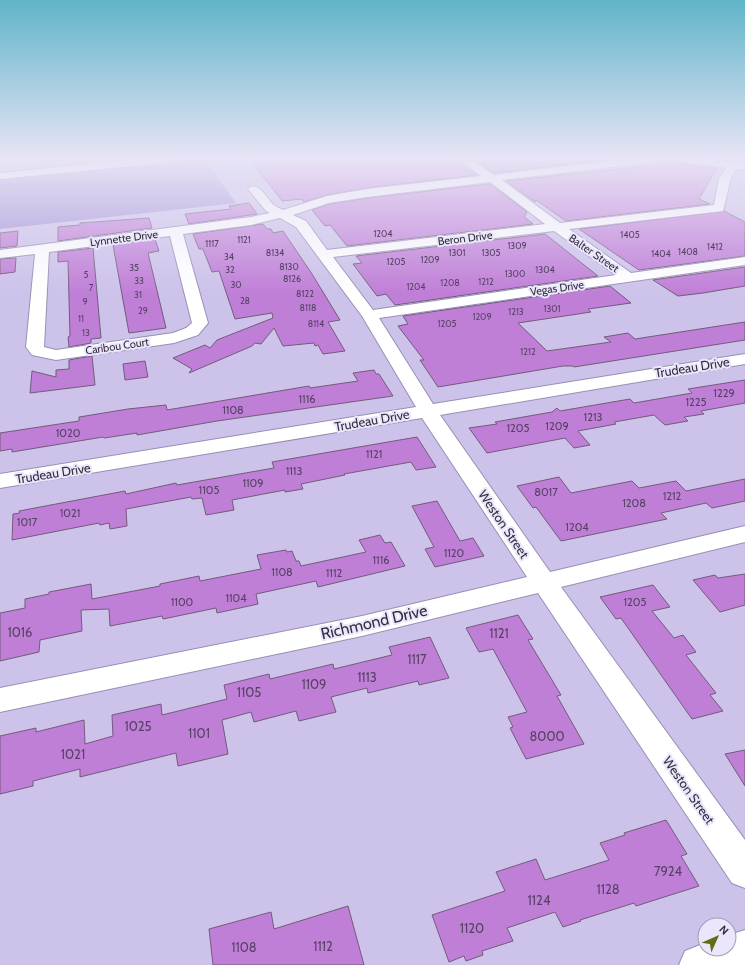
<svg xmlns="http://www.w3.org/2000/svg" width="745" height="965" viewBox="0 0 745 965" font-family="Cabin,sans-serif">
	<rect width="100%" height="100%" fill="#cdc2ea"/>
	<!-- built -->
	<path fill="#c3b7e5" d="M204,158h252l7,4 -235,28z"/>
	<!-- green -->
	<path fill="#a390d3" d="M189,158h15l32,45 -236,26v-52z"/>
	<!-- building -->
	<path fill="#c07fd7" stroke="#725b7b" d="M249,158h206l22,17 -110,13 -40,7 -23,7 -2,-3 -20,2z
		M472,158h147l-125,15z
		M674,163l43,5 -18,31 11,5 -144,17 -30,-21 -1,2 -29,-21z
		M490,184l37,28 -3,5 9,7 -186,22 -17,-21 -5,1 -13,-16 17,-6 38,-6z
		M249,203l8,11 -68,10 -4,-10 46,-5 -2,-3z
		M724,211l21,11v34l-106,14 -60,-41z
		M149,218l3,10 -94,13v-14l22,-2v-2z
		M263,224l4,5h4l2,4 10,-2 29,43 28,46 -12,2 17,29 -22,3 -5,-9 -3,1 -1,-3 -31,3 -9,-18 -13,16 -6,-1 -3,3 -63,27 3,-4 -19,-11 32,-13 5,3 7,-8 56,-22 -1,-5 -37,6 -16,-48 -7,1 -9,-23h-4l-6,-15z
		M18,231l-1,15 -17,2v-15z
		M545,234l53,42 -203,29 -9,-11 -9,2 -24,-32 9,-1 -6,-7z
		M155,239l4,12 -11,2 18,75 -37,5 -16,-88z
		M93,248l8,90 -10,1v4l-22,4 -1,-10 2,-1 -2,-75 -10,1v-10z
		M16,258l-1,14 -15,2v-15z
		M745,267v19l-42,7 -25,3 -25,-16z
		M610,286l21,17 -43,6 3,3 -73,11 29,28 64,-9 -7,-5 24,-4 7,6 110,-17v18l-171,27 -1,-1h-10l-125,21 -18,-27h4l-26,-34 10,-2 -5,-8z
		M92,356l3,29 -65,8 2,-22 24,6v-7l13,-1v-9z
		M145,361l3,16 -23,3 -2,-16z
		M374,370l2,4h3l14,22 -176,25 -80,14v-2l-33,5 -1,-1 -91,15v-3l-12,2v-18l79,-12v-4l49,-8 38,-4 1,5 142,-24 1,2 48,-7 -5,-8z
		M745,380v23l-44,8 3,3 -20,3 4,4 -23,4 -11,-10 -40,7 2,2 -38,7 12,14 -16,3 -9,-10 -78,15 -18,-25 28,-4 -2,-2 57,-10 5,-4 3,3 70,-12 4,4 58,-10 -4,-4z
		M417,437l19,30 -20,3 -5,-8 -67,12 1,1 -44,9 2,5 -18,3v-2l-53,10 2,10 -28,5 -4,-17 -10,1 -1,-2 -65,12 1,17 -17,3 -1,-6 -9,2 -1,-2 -87,17 1,-26 7,-1 -1,-2 106,-20 1,3 50,-11 1,2 97,-17 -2,-6z
		M559,477l12,16 61,-12 7,7 37,-7 10,10 59,-12v22l-33,7 -6,-5 -45,10 6,6 -106,22 -25,-34 -3,1 -16,-22z
		M437,501l23,40 13,-3 11,18 -49,11 -10,-18 9,-2 -22,-41z
		M380,535l5,8 6,-1 14,24 -87,21 -2,-6 -60,13 2,10 -41,9 -1,-5 -53,11 -1,-3 -52,10 -1,-17 -28,1 1,21 -42,9 -1,12 -39,9v-48l25,-5v-9l24,-5v-2l42,-8 1,15 68,-13v-2l39,-8 1,5 61,-12 -4,-14 29,-5 1,2 5,-1 4,10h3l2,5 65,-14 -7,-12z
		M745,574v31l-25,7 -27,-32 22,-5 3,3z
		M653,585l17,22 -18,4 22,27 9,-3 13,17 -10,3 30,38 -6,2 13,16 -31,8 -71,-101 -5,1 -16,-22z
		M518,615l15,24 -5,1 33,55 -4,1 27,48 -58,15 -16,-31 3,-1 -5,-10 19,-5 -34,-63 -14,3 -13,-24z
		M430,637l19,41 -30,7 -1,-4 -50,12 -1,-5 -36,9 5,15 -37,9 -3,-10 -42,11 -3,-10 -29,8 6,34 -50,12 -2,-13 -96,24v-8l-47,12v5l-33,8v-58l36,-8v4l48,-12 1,24 28,-8 -1,-21 49,-11 1,11 65,-16 -3,-14 45,-11 1,5 63,-15 1,5 58,-14 -3,-8z
		M745,750v36l-20,-32z
		M666,820l21,34 -6,2 18,30 -63,20 -2,-3 -54,17 1,1 -18,6 -8,-15 -48,16 6,13 -31,10 1,4 -17,6 -2,-5 -15,6 -17,-47 73,-24 -9,-19 40,-13 9,21 64,-20 -9,-17 25,-8 -1,-2z
		M348,906l16,59h-151l-4,-36 62,-17 3,17z"/>
	<g fill="none" stroke-linecap="round" stroke-linejoin="round">
		<!-- minor casing -->
		<g stroke="#988fb4" stroke-width="2">
			<path id="minor" d="M148,158h40l-5,3 -183,18v-6z
				M456,158h13l25,17 139,-17h68l29,4 3,-4h10l-3,5 5,1v6l-9,-1 -5,9 -8,33 -154,18 62,44 114,-16v8l-366,53 54,86 312,-50v10l-305,51 110,157 195,-46v16l-184,45 184,253v48l-13,-5 -194,-290 -176,43 -362,76v-24l362,-72 165,-39 -105,-159 -422,70v-14l416,-67 -54,-91 -66,-89 -16,-9 -29,7 -68,9 25,89 -10,12 -24,8 -118,17 -24,-5 -6,-8 9,-93 -35,4v-8l251,-33 19,-4 -4,-2 -18,-22 2,-2c12,-3 16,12 24,18 2,2 6,3 9,5l44,-14 40,-7 114,-13zM674,161l52,7 -7,10 -5,27 -154,18 -58,-43 152,-18zM490,182l55,42 -218,26 -21,-29 -13,-6 36,-12 38,-6zM554,231l62,44 -243,35 -40,-53zM170,236l22,87 -6,5 -13,5 -117,17 -12,-3 5,-95z
				M745,930v35h-66l6,-14 20,-8v6h24v-14z"/>
		</g>
		<!-- minor -->
		<use href="#minor" fill="#fff" fill-rule="evenodd"/>
	</g>
	<!-- sky -->
	<linearGradient id="sky" x2="0" y2="1"><stop stop-color="#60b4c9"/><stop offset="0.54" stop-color="#e8e4f6"/><stop offset="1" stop-color="#e8e4f6" stop-opacity="0"/></linearGradient>
	<rect width="745" height="293" fill="url(#sky)"/>
	<g text-anchor="middle" dominant-baseline="central" stroke-width="4" stroke-linejoin="round" paint-order="stroke">
		<!-- far-number labels -->
		<g font-size="9" fill="#564364">
			<text x="383" y="233">1204</text>
			<text x="630" y="234">1405</text>
			<text x="244" y="239">1121</text>
			<text x="212" y="243">1117</text>
			<text x="517" y="245">1309</text>
			<text x="715" y="246">1412</text>
			<text x="688" y="251">1408</text>
			<text x="275" y="252">8134</text>
			<text x="457" y="252">1301</text>
			<text x="491" y="252">1305</text>
			<text x="661" y="253">1404</text>
			<text x="229" y="256">34</text>
			<text x="430" y="259">1209</text>
			<text x="396" y="261">1205</text>
			<text x="289" y="266">8130</text>
			<text x="134" y="267">35</text>
			<text x="230" y="269">32</text>
			<text x="545" y="269">1304</text>
			<text x="515" y="273">1300</text>
			<text x="86" y="274">5</text>
			<text x="292" y="278">8126</text>
			<text x="139" y="280">33</text>
			<text x="486" y="281">1212</text>
			<text x="450" y="282">1208</text>
			<text x="236" y="284">30</text>
			<text x="416" y="286">1204</text>
			<text x="91" y="287">7</text>
			<text x="305" y="293">8122</text>
			<text x="138" y="294">31</text>
			<text x="245" y="300">28</text>
			<text x="85" y="301">9</text>
			<text x="308" y="307">8118</text>
			<text x="552" y="308">1301</text>
			<text x="143" y="310">29</text>
			<text x="516" y="311">1213</text>
			<text x="482" y="316">1209</text>
			<text x="81" y="318">11</text>
			<text x="316" y="323">8114</text>
			<text x="447" y="323">1205</text>
			<text x="86" y="332">13</text>
			<text x="528" y="351">1212</text>
		</g>
		<!-- far-street labels -->
		<g font-size="11" fill="#332f3e" stroke="#ebe6fb">
			<text transform="translate(124 238) rotate(-7)">Lynnette Drive</text>
			<text transform="translate(465 238) rotate(-7)">Beron Drive</text>
			<text transform="translate(594 253) rotate(35)">Balter Street</text>
			<text transform="translate(557 288) rotate(-8)">Vegas Drive</text>
			<text transform="translate(117 346) rotate(-8)">Caribou Court</text>
		</g>
		<!-- number labels -->
		<g font-size="11" fill="#564364">
			<text x="724" y="393">1229</text>
			<text x="307" y="399">1116</text>
			<text x="696" y="402">1225</text>
			<text x="233" y="410">1108</text>
			<text x="593" y="417">1213</text>
			<text x="557" y="426">1209</text>
			<text x="518" y="428">1205</text>
			<text x="68" y="433">1020</text>
			<text x="374" y="454">1121</text>
			<text x="294" y="471">1113</text>
			<text x="253" y="483">1109</text>
			<text x="209" y="490">1105</text>
			<text x="546" y="492">8017</text>
			<text x="672" y="496">1212</text>
			<text x="634" y="503">1208</text>
			<text x="70" y="513">1021</text>
			<text x="27" y="522">1017</text>
			<text x="577" y="527">1204</text>
			<text x="454" y="553">1120</text>
			<text x="381" y="560">1116</text>
			<text x="282" y="572">1108</text>
			<text x="334" y="573">1112</text>
			<text x="236" y="598">1104</text>
			<text x="182" y="602">1100</text>
			<text x="635" y="602">1205</text>
		</g>
		<!-- street labels -->
		<g font-size="13" fill="#332f3e" stroke="#ebe6fb">
			<text transform="translate(692 367) rotate(-9)">Trudeau Drive</text>
			<text transform="translate(372 420) rotate(-10)">Trudeau Drive</text>
			<text transform="translate(53 473) rotate(-9)">Trudeau Drive</text>
			<text transform="translate(504 524) rotate(56)">Weston Street</text>
			<text transform="translate(689 790) rotate(55)">Weston Street</text>
		</g>
		<!-- near-number labels -->
		<g font-size="13" fill="#564364">
			<text x="20" y="632">1016</text>
			<text x="499" y="633">1121</text>
			<text x="417" y="659">1117</text>
			<text x="367" y="677">1113</text>
			<text x="314" y="684">1109</text>
			<text x="249" y="692">1105</text>
			<text x="138" y="726">1025</text>
			<text x="199" y="733">1101</text>
			<text x="547" y="736">8000</text>
			<text x="73" y="754">1021</text>
			<text x="668" y="871">7924</text>
			<text x="608" y="889">1128</text>
			<text x="539" y="900">1124</text>
			<text x="472" y="928">1120</text>
			<text x="323" y="946">1112</text>
			<text x="244" y="947">1108</text>
		</g>
		<!-- near-street labels -->
		<g font-size="16" fill="#332f3e" stroke="#ebe6fb">
			<text transform="translate(374 622) rotate(-13)">Richmond Drive</text>
		</g>
	</g>
	<!-- north arrow -->
	<g transform="translate(717 937) rotate(45)"><circle r="19" fill="#ebe6fb" stroke="#a19daf"/>
	<path d="M0-3L7 15L0 10L-7 15Z" fill="#616c13"/>
	<text y="-6" font-size="11" font-weight="bold" text-anchor="middle" fill="#332f3e">N</text>
	</g>
</svg>
